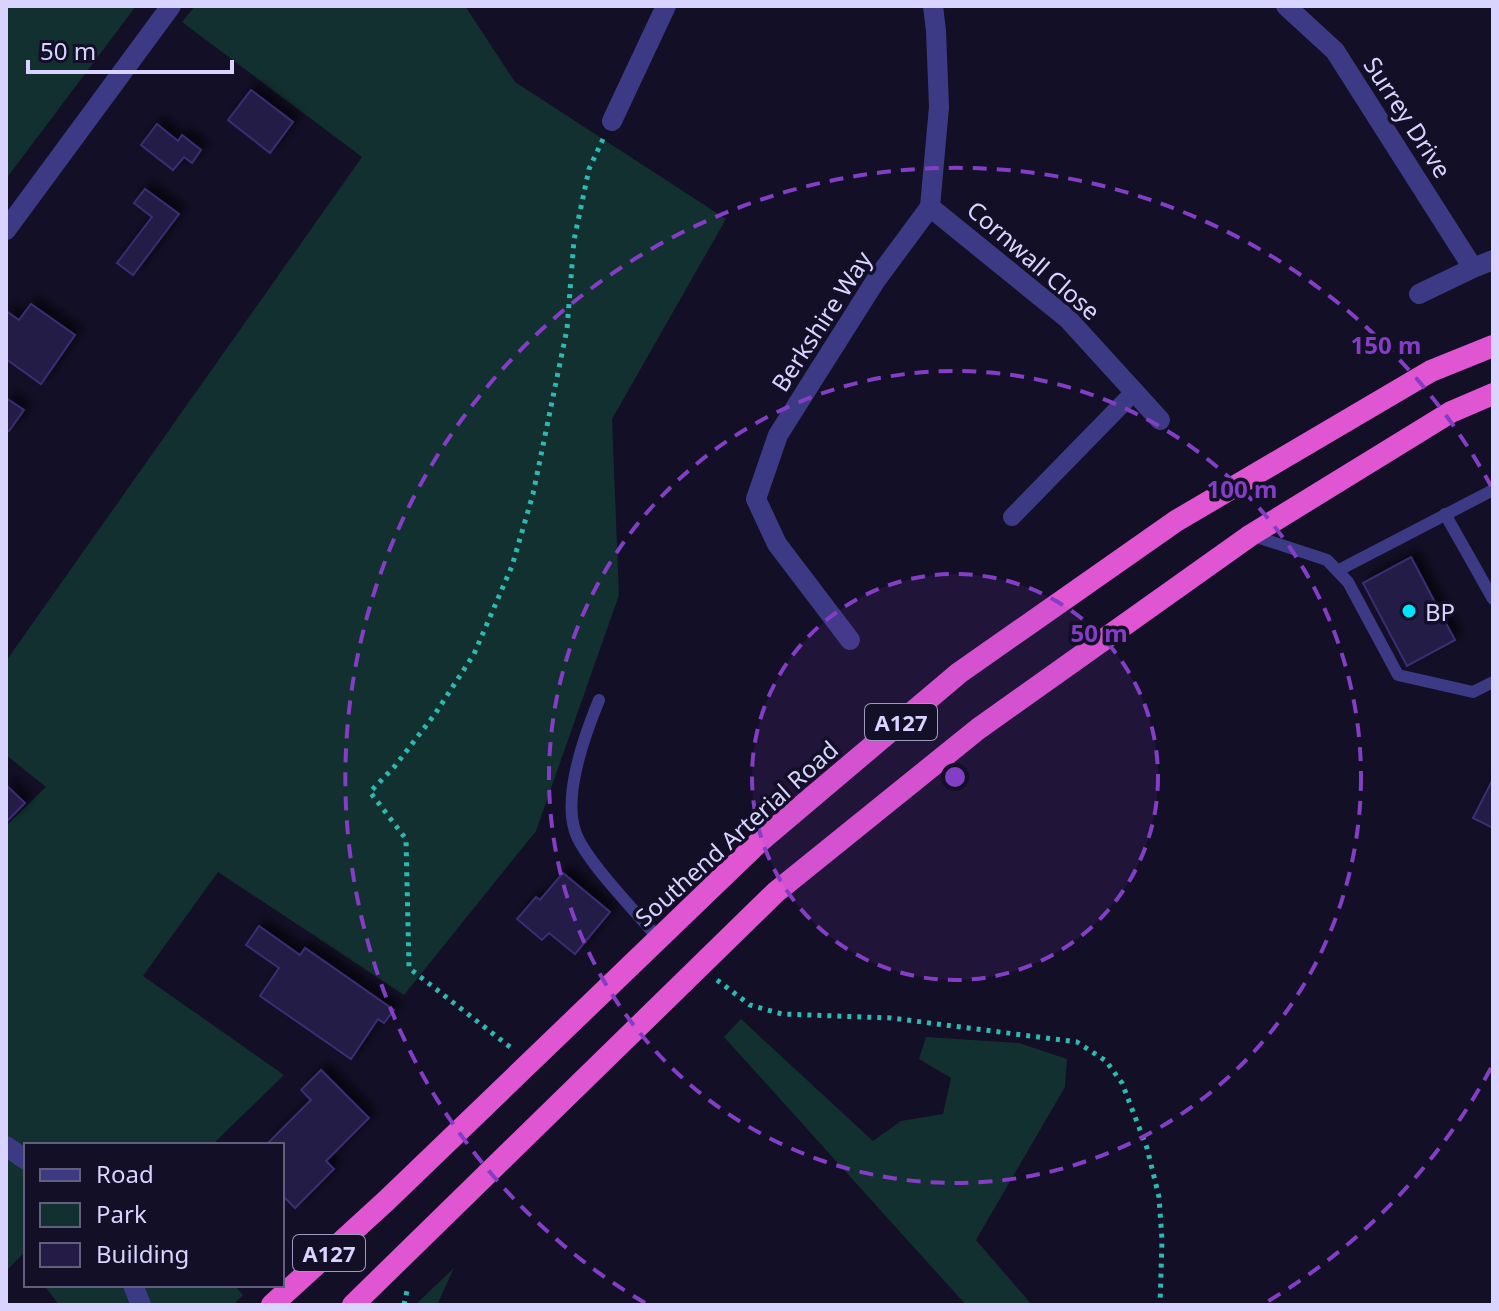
<svg xmlns="http://www.w3.org/2000/svg" width="1499" height="1311" viewBox="0 0 1499 1311" font-family="'Noto Sans',sans-serif">
	<defs>
		<filter id="shadow"><feDropShadow dx="7" dy="-7" stdDeviation="4" flood-color="#0009"/></filter>
	</defs>
	<rect width="100%" height="100%" fill="#130f26"/>
	<!-- green -->
	<path fill="#12302f" d="M6,6h130l-130,173z
		M195,6h270l50,76 211,137 -114,200 7,176 -83,236 -132,164 -186,-123 -75,104 141,99 -72,70h-186v106l-20,20v-445l40,-39 -40,-32v-94l356,-504 -180,-135z
		M741,1019l132,122 28,-20 42,-7 8,-36 -32,-19 7,-22 93,6 48,16 -2,28 -89,153 56,65h-66l-242,-268z
		M454,1268l-17,37h-22z
		M44,1285h190l9,10 -10,10h-174z"/>
	<!-- building -->
	<path fill="#241b47" stroke="#3b2d73" stroke-width="2" filter="url(#shadow)" d="M251,90l42,32 -23,31 -42,-33z
		M157,124l21,17 4,-6 19,15 -9,13 -8,-6 -11,13 -32,-25z
		M145,189l34,25 -46,61 -16,-12 35,-46 -18,-14z
		M31,304l44,31 -34,49 -35,-25v-48l13,9z
		M6,398l18,12 -15,21 -3,-2z
		M1411,557l44,83 -48,26 -44,-83z
		M1493,779v49l-20,-10z
		M6,785l19,18 -19,19z
		M563,873l47,39 -35,42 -26,-21 -7,7 -25,-21 19,-22 4,3z
		M259,926l41,29 5,-7 89,62 -10,13 -6,-4 -27,40 -91,-63 19,-28 -33,-23z
		M321,1070l48,48 -43,43 8,8 -39,39 -13,-13v-50h-16l45,-45 -10,-10z"/>
	<g fill="none" stroke-linecap="round" stroke-linejoin="round">
		<!-- path -->
		<path stroke="#2fb8b0" stroke-width="5" stroke-dasharray="4 6" stroke-linecap="butt" d="M717,980l33,25 32,9 109,4 186,24 29,19 16,22 25,65 12,49 3,43 -2,65
			M510,1047l-101,-79 -3,-129 -36,-47 25,-26 40,-52 39,-60 38,-88 21,-72 34,-165 7,-89 15,-71 14,-30
			M404,1305l4,-19"/>
		<!-- service -->
		<path stroke="#3d3a85" stroke-width="12" d="M1445,514l48,85
			M1251,535l76,25 21,22 50,93 75,17 20,-10
			M1337,571l156,-81
			M599,700c-14,34 -36,95 -24,131 8,27 63,83 83,107"/>
		<!-- pedestrian -->
		<path stroke="#3d3a85" stroke-width="18" d="M1012,517l123,-126"/>
		<!-- minor -->
		<path stroke="#3d3a85" stroke-width="20" d="M1286,6l49,45 138,217 20,-8
			M612,121l54,-115
			M930,207l138,112 92,101
			M6,230l165,-224
			M1419,294l54,-26
			M850,640l-73,-96 -21,-45 22,-64 98,-155 54,-73 9,-100 -3,-76 -3,-25
			M6,1146l20,14
			M133,1285l8,20"/>
		<!-- trunk -->
		<path stroke="#e055d1" stroke-width="22" d="M272,1305l114,-104 373,-359 200,-169 217,-152 255,-150 62,-25
			M353,1305l423,-413 202,-163 273,-194 200,-123 42,-18"/>
	</g>
	<!-- distance rings -->
	<circle cx="955" cy="777" r="203" fill="#843dc5" fill-opacity=".12"/>
	<g fill="none" stroke="#843dc5" stroke-width="4" stroke-dasharray="14 10">
		<circle cx="955" cy="777" r="203"/>
		<circle cx="955" cy="777" r="406"/>
		<path d="M1491 1068A610 610 0 0 1 1265 1303M645 1303A610 610 0 1 1 1491 486"/>
	</g>
	<!-- markers -->
	<circle fill="#00e5ff" stroke="#130f26" stroke-width="3" cx="1409" cy="611" r="8"/>
	<g text-anchor="middle" dominant-baseline="central" stroke-width="7" stroke-linejoin="round" paint-order="stroke">
		<!-- shield labels -->
		<g fill="#130f26" stroke="#9e99be" stroke-width="2">
			<rect x="865" y="704" width="72" height="36" rx="6"/>
			<rect x="293" y="1235" width="72" height="36" rx="6"/>
		</g>
		<g font-size="22" font-weight="bold" fill="#d9d4ff">
			<text x="901" y="722">A127</text>
			<text x="329" y="1253">A127</text>
		</g>
		<!-- street labels -->
		<g font-size="24" fill="#d9d4ff" stroke="#130f26">
			<text transform="translate(1408 117) rotate(57)">Surrey Drive</text>
			<text transform="translate(1034 260) rotate(41)">Cornwall Close</text>
			<text transform="translate(821 321) rotate(-57)">Berkshire Way</text>
			<text transform="translate(736 833) rotate(-42)">Southend Arterial Road</text>
		</g>
		<!-- poi labels -->
		<g font-size="24" fill="#d9d4ff" stroke="#130f26" text-anchor="start">
			<text x="1425" y="611">BP</text>
		</g>
	</g>
	<circle cx="955" cy="777" r="12" fill="#843dc5" stroke="#130f26" stroke-width="4"/>
	<g font-size="24" text-anchor="middle" font-weight="bold" fill="#843dc5" stroke="#130f26" stroke-width="7" stroke-linejoin="round" paint-order="stroke">
		<text x="1386" y="354">150 m</text>
		<text x="1242" y="498">100 m</text>
		<text x="1099" y="642">50 m</text>
	</g>
	<!-- border -->
	<rect width="1499" height="1311" fill="none" stroke="#d9d4ff" stroke-width="16"/>
	<!-- legend -->
	<rect x="24" y="1143" width="260" height="144" fill="#130f26" stroke="#625e7d" stroke-width="2"/>
	<rect x="40" y="1169" width="40" height="12" fill="#3d3a85" stroke="#625e7d" stroke-width="2"/>
	<text x="96" y="1183" font-size="24" fill="#d9d4ff">Road</text>
	<rect x="40" y="1203" width="40" height="24" fill="#12302f" stroke="#625e7d" stroke-width="2"/>
	<text x="96" y="1223" font-size="24" fill="#d9d4ff">Park</text>
	<rect x="40" y="1243" width="40" height="24" fill="#241b47" stroke="#625e7d" stroke-width="2"/>
	<text x="96" y="1263" font-size="24" fill="#d9d4ff">Building</text>
	<!-- scale -->
	<path d="M28 60v12h204v-12" fill="none" stroke="#d9d4ff" stroke-width="4"/>
	<text x="40" y="60" font-size="24" fill="#d9d4ff" stroke="#130f26" stroke-width="6" paint-order="stroke">50 m</text>
</svg>
